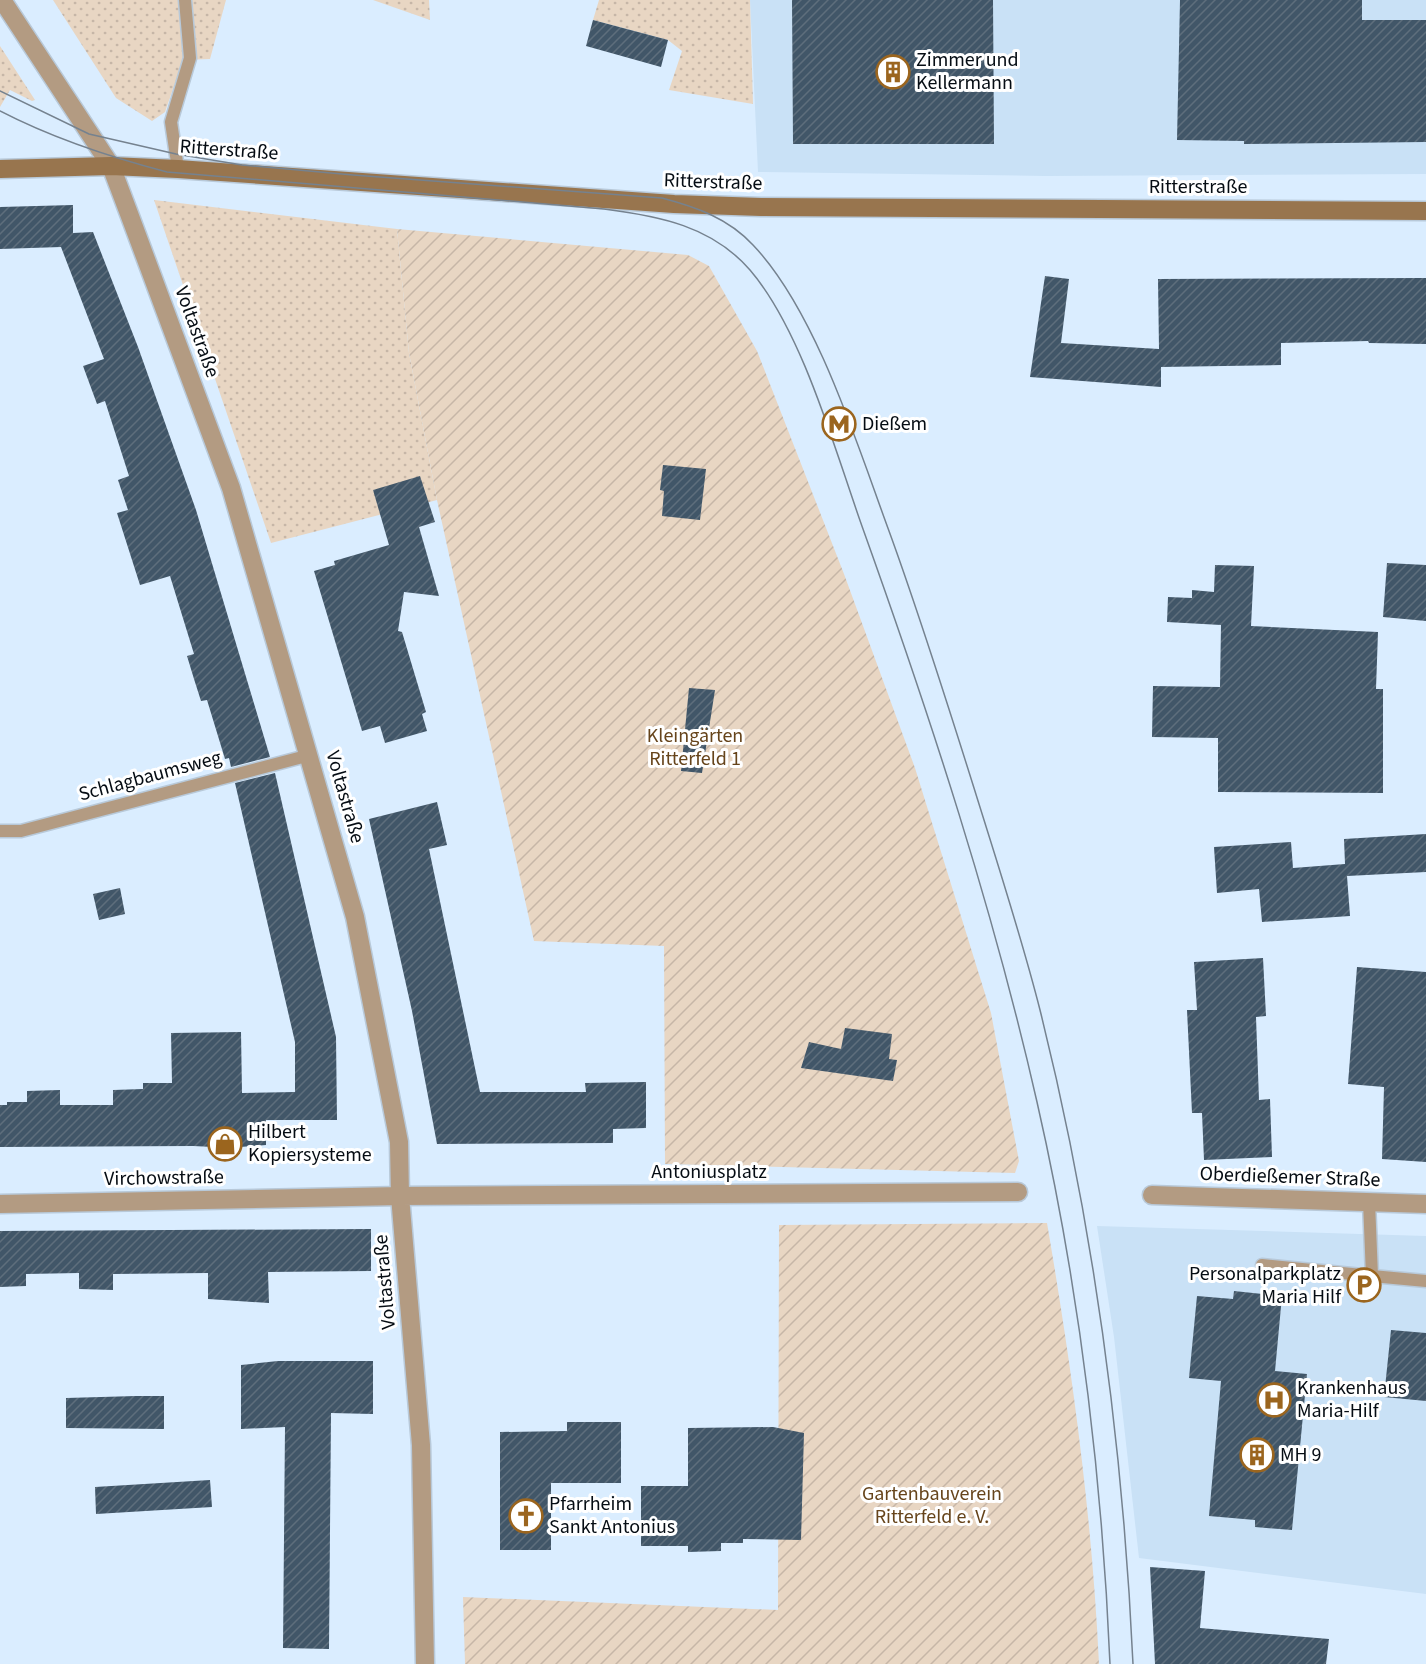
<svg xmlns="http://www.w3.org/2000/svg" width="1426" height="1664" viewBox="0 0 1426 1664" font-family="'Source Sans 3',sans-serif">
	<defs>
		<pattern id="grass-dots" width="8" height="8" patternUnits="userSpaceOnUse" patternTransform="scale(1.5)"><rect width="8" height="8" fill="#e8d6c3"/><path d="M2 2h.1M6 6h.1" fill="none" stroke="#c6b6a7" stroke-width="1.8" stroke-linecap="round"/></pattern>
		<pattern id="garden-furrows" width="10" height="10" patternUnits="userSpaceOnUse" patternTransform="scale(1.5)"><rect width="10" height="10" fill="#e8d6c3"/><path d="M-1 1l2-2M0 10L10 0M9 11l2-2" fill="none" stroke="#c6b6a7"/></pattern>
		<pattern id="building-hatch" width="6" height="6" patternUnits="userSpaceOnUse" patternTransform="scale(1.5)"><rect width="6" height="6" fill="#415668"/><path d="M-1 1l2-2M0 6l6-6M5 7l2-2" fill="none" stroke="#5e6e7c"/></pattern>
	</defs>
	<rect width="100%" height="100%" fill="#daedff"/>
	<!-- built -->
	<path fill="#c9e1f6" d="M750,0h676v174l-380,2 -288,-4z
		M1097,1226l329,10v358l-287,-36 -25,-221z"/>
	<!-- grass -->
	<path fill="url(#grass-dots)" d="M53,0h173l-16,59 -27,1 -18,52 -13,9 -36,-23z
		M373,0h56l1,20z
		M599,0h151l3,104 -84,-14 13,-39 -14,-11 -75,-20z
		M0,46l35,54 -3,1 -22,-11 -10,17z
		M154,200l243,29 12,124 28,147 -166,43z"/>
	<!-- garden -->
	<path fill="url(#garden-furrows)" d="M397,229l291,26 21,11 48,85 87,223 71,194 76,245 28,148 -4,12 -350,-9 -1,-218 -130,-5 -97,-441 -28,-147z
		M1047,1223c25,146 45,292 52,441h-634l-2,-67 315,13 1,-385z"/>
	<!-- building -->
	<path fill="url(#building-hatch)" d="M792,0h201l1,144h-201z
		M1180,0h182v20h64v122l-182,2v-3l-67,-1z
		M593,20l75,20 -7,27 -75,-21z
		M73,205v28l20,-1 45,115 58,163 74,247 -39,10 -2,-9 -4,1 -18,-59 -6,1 -7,-22 -7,-23 7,-2 -24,-78 -30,9 -23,-72 11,-3 -10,-30 11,-4 -24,-75 -8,3 -14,-38 21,-7 -43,-112 -61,2v-42z
		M1045,276l24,3 -8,64 98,6 -1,-70 268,-1v66l-57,-1 -1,-2 -87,2v22l-120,2v20l-131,-10z
		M663,465l43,4 -6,51 -38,-4 2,-25 -4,-1z
		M420,476l15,46 -16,5 20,69 -35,-4 -6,39 4,1 24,80 -4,2 5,17 -42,12 -5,-17 -18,5 -48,-160 21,-6 -1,-4 55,-16 -16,-55z
		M1387,563l39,2v56l-43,-4z
		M1215,565l39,1 -3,60 127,6 -2,57h7v104l-165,-1v-54l-66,-1 1,-51 67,1 1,-62 -54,-3 1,-25 24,1v-8l22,2z
		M689,688l26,2 -13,83 -21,-2z
		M275,773l61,264 1,83h-71v25l-26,2v7h-27v-7l-20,-1 -193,1v-42h7v-3h20v-11l33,-1v15h53v-15l30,-1v-6h29l-1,-50 70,-1 1,61 53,-1v-50l-60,-259z
		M437,802l10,43 -18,4 51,243h106l-1,-9 61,-1v46l-33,1v14l-176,1 -25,-133 -43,-192z
		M1426,834v38l-79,4 3,40 -88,6 -3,-33 -42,4 -3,-46 77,-5 2,26 52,-4 -1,-25z
		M120,888l5,26 -26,6 -6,-26z
		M1263,958l3,58 -10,1 3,83 11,-1 2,58 -68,3 -2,-47h-10l-5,-103h10l-3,-48z
		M1357,967l69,5v190l-44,-3 2,-72 -36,-3z
		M845,1028l47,6 -3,25 8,1 -4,21 -92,-13 8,-26 32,7z
		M371,1229v42l-103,1 1,31 -61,-4v-26l-95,1v16l-34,-1v-16l-53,1v12l-26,1v-56z
		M1234,1291l48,5 -7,75 32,3 -15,156 -37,-3v-7l-46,-4 12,-135 -32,-3 8,-82 36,3z
		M1391,1330l35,3v68l-42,-4z
		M278,1361h95v53l-42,-1 -2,236 -46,-1 2,-221 -44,2v-64z
		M136,1396h28v33l-98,-1v-30z
		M567,1422h54v61h-70v67h-51v-118l67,-1z
		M773,1427l31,6 -3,107 -58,-1v4h-22v8l-33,1v-6h-47v-60h47v-58z
		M210,1480l2,27 -116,7 -1,-27z
		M1150,1567l55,4 -5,57 129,11 -3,25h-171z"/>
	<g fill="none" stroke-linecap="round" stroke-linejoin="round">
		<!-- service casing -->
		<g stroke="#b8c9d9" stroke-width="15">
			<path id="service" d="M178,169l-7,-47 19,-64 -5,-58
				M0,831h21l289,-76
				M1262,1265l110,11 -3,-74
				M1372,1276l54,5"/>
		</g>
		<!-- minor casing -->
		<g stroke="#b8c9d9" stroke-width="21">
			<path id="minor" d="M2,0l109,166 20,53 100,269 124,429 44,225 1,54 21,249 4,219
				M1152,1195l274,9
				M0,1204l400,-8 618,-4"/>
		</g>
		<!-- secondary casing -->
		<g stroke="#b8c9d9" stroke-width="21">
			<path id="secondary" d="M0,169l111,-3 67,3 496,35 87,3 665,4"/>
		</g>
		<!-- service -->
		<use href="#service" stroke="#b39b82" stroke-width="12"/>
		<!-- minor -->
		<use href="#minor" stroke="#b39b82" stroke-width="18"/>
		<!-- secondary -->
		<use href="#secondary" stroke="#98754e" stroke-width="18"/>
		<!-- tram -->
		<path stroke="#75828f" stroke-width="1.5" d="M0,91l89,43 87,20 66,11 111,10 309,23c34,9 66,20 91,47 63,66 104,199 136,286 31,85 58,171 85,257 23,74 47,147 66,222 53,212 83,436 93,654
			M0,111c54,28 109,46 167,61l437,37c55,7 108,17 146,61 53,62 85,181 113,259 67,187 130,379 174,573 42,184 65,374 73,562"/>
	</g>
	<!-- icons -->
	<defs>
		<g id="building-ring" transform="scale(1.725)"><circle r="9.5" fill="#fff" stroke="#9b651e" stroke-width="1.5"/><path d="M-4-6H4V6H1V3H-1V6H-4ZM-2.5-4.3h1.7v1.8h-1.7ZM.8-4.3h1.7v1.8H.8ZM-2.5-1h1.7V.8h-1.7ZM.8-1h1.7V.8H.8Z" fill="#9b651e"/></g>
		<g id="metro-ring" transform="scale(1.725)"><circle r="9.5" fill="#fff" stroke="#9b651e" stroke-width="1.5"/><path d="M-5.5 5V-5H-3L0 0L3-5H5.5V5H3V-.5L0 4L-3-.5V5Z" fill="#9b651e"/></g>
		<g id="shop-ring" transform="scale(1.725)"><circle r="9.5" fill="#fff" stroke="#9b651e" stroke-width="1.5"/><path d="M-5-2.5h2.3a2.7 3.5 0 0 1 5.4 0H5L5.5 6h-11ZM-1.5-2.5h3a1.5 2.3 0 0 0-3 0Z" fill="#9b651e"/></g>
		<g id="parking-ring" transform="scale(1.725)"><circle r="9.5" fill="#fff" stroke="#9b651e" stroke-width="1.5"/><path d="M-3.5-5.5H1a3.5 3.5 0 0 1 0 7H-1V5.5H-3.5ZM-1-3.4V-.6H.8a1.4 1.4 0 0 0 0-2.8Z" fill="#9b651e"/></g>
		<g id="hospital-ring" transform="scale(1.725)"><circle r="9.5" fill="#fff" stroke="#9b651e" stroke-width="1.5"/><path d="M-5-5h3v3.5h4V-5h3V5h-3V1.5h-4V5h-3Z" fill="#9b651e"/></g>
		<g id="church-ring" transform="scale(1.725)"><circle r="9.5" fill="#fff" stroke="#9b651e" stroke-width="1.5"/><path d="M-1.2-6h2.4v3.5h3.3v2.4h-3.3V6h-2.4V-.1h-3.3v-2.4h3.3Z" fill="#9b651e"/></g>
	</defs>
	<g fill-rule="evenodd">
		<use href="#building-ring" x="893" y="72"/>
		<use href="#metro-ring" x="839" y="424"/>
		<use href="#shop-ring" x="225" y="1144"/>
		<use href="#parking-ring" x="1364" y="1285"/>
		<use href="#hospital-ring" x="1274" y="1400"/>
		<use href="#building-ring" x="1257" y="1455"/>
		<use href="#church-ring" x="526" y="1516"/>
	</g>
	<g text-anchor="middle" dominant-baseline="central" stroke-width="6" stroke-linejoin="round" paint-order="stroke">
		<!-- poi labels -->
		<g font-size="20" fill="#050c13" stroke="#fff" text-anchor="start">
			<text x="916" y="60">Zimmer und<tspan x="916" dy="23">Kellermann</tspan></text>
			<text x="862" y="424">Dießem</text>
			<text x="248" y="1132">Hilbert<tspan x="248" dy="23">Kopiersysteme</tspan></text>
			<text x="1341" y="1274" text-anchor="end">Personalparkplatz<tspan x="1341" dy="23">Maria Hilf</tspan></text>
			<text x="1297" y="1388">Krankenhaus<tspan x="1297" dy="23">Maria-Hilf</tspan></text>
			<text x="1280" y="1455">MH 9</text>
			<text x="549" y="1504">Pfarrheim<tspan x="549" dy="23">Sankt Antonius</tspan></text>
		</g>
		<!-- street labels -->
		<g font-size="20" fill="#050c13" stroke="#fff">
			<text transform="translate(229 150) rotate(4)">Ritterstraße</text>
			<text transform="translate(713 182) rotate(2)">Ritterstraße</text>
			<text x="1198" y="187">Ritterstraße</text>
			<text transform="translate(197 332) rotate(70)">Voltastraße</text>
			<text transform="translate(150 776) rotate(-15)">Schlagbaumsweg</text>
			<text transform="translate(345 797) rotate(74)">Voltastraße</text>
			<text x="709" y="1172">Antoniusplatz</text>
			<text transform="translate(1290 1177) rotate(2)">Oberdießemer Straße</text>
			<text transform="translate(164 1178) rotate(-1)">Virchowstraße</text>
			<text transform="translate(385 1282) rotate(-95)">Voltastraße</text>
		</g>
		<!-- park labels -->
		<g font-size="20" fill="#66441b" stroke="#fff">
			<text x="695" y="736">Kleingärten<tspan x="695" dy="23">Ritterfeld 1</tspan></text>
			<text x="932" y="1494">Gartenbauverein<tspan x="932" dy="23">Ritterfeld e. V.</tspan></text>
		</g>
	</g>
</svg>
